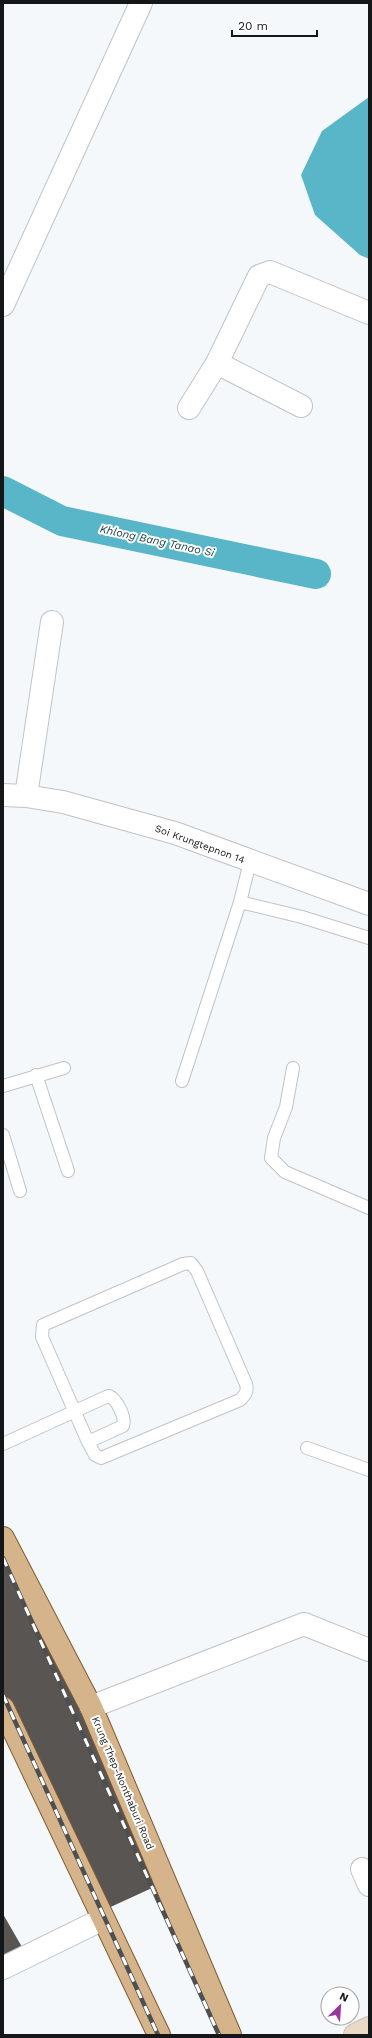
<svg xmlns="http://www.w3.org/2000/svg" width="372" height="2038" viewBox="0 0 372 2038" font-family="'Work Sans',sans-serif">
	<rect width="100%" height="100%" fill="#f5f8fb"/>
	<!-- water -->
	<path fill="#58b6c8" d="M369,97v162l-9,-4 -45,-40 -14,-40 21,-44z"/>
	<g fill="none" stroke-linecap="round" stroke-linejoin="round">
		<!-- canal -->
		<path stroke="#58b6c8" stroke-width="30" d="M3,491l59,30 254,53"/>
	</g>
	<!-- building -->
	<path fill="#595553" d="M3,1526l162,356 -74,34 -88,-192z
		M3,1914l23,40 -23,11z"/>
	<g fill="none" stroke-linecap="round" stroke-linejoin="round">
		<!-- lane casing -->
		<g stroke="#c0c3c6" stroke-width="14">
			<path id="lane" d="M250,862l-10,40 62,15 67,21
				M293,1068l-7,39 -12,31 -3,20 14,14 84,36
				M36,1075l32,96
				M182,1081l58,-179
				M3,1086l61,-18
				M3,1135l17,56
				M3,1444l103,-47 3,-1c8,3 17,22 14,30l-35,16 -46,-105 1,-12 140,-61 8,-1 6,8 49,113c2,8 -1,11 -6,16l-139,58 -6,-3 -7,-13
				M307,1448l62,22"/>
		</g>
		<!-- street casing -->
		<g stroke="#c0c3c6" stroke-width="24">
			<path id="street" d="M3,305l138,-302
				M217,363l84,43
				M189,408l28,-45 42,-87 11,-4 99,41
				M3,795l23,1 37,6 112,31 194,71
				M26,796l26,-174
				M91,1707l213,-83 65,26
				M362,1869l7,16
				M3,1968l100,-49"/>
		</g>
		<!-- secondary casing -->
		<g stroke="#c0c3c6" stroke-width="24">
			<path id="secondary" d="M355,2035l14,-7"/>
		</g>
		<!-- primary casing -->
		<g stroke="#805b30" stroke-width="24">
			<path id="primary" d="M3,1538l88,169 139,328
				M3,1708l156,327"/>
		</g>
		<!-- lane -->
		<use href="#lane" stroke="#fff" stroke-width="12"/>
		<!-- street -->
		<use href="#street" stroke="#fff" stroke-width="22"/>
		<!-- secondary -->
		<use href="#secondary" stroke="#ead9c5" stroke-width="22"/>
		<!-- primary -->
		<use href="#primary" stroke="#d5b38b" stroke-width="22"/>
		<!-- rail casing -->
		<g stroke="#4d4f50" stroke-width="4.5">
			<path id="rail" d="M3,1558l216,477
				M3,1695l155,340"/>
		</g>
		<!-- rail -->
		<use href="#rail" stroke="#fff" stroke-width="3" stroke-dasharray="9" stroke-linecap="butt"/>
	</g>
	<g text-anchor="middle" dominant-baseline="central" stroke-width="4" stroke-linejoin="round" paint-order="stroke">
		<!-- street labels -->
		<g font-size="10" fill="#151617" stroke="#fff">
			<text transform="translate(200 844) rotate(20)">Soi Krungtepnon 14</text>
			<text transform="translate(123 1783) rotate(67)">Krung Thep-Nonthaburi Road</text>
		</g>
		<!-- water labels -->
		<g font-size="11" font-style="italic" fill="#16424a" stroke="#fff">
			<text transform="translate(157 541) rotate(12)">Khlong Bang Tanao Si</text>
		</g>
	</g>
	<!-- border -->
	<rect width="372" height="2038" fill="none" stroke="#151617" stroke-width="8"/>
	<!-- north arrow -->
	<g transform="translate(340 2006) rotate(25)"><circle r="19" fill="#ffffff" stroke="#a1a2a2"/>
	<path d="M0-3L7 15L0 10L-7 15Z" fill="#98379e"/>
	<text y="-6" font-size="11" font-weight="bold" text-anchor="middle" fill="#151617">N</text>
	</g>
	<!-- scale -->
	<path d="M232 30v6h85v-6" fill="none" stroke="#151617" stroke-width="2"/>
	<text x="238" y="30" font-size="12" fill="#151617" stroke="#ffffff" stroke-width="3" paint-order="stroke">20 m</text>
</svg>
